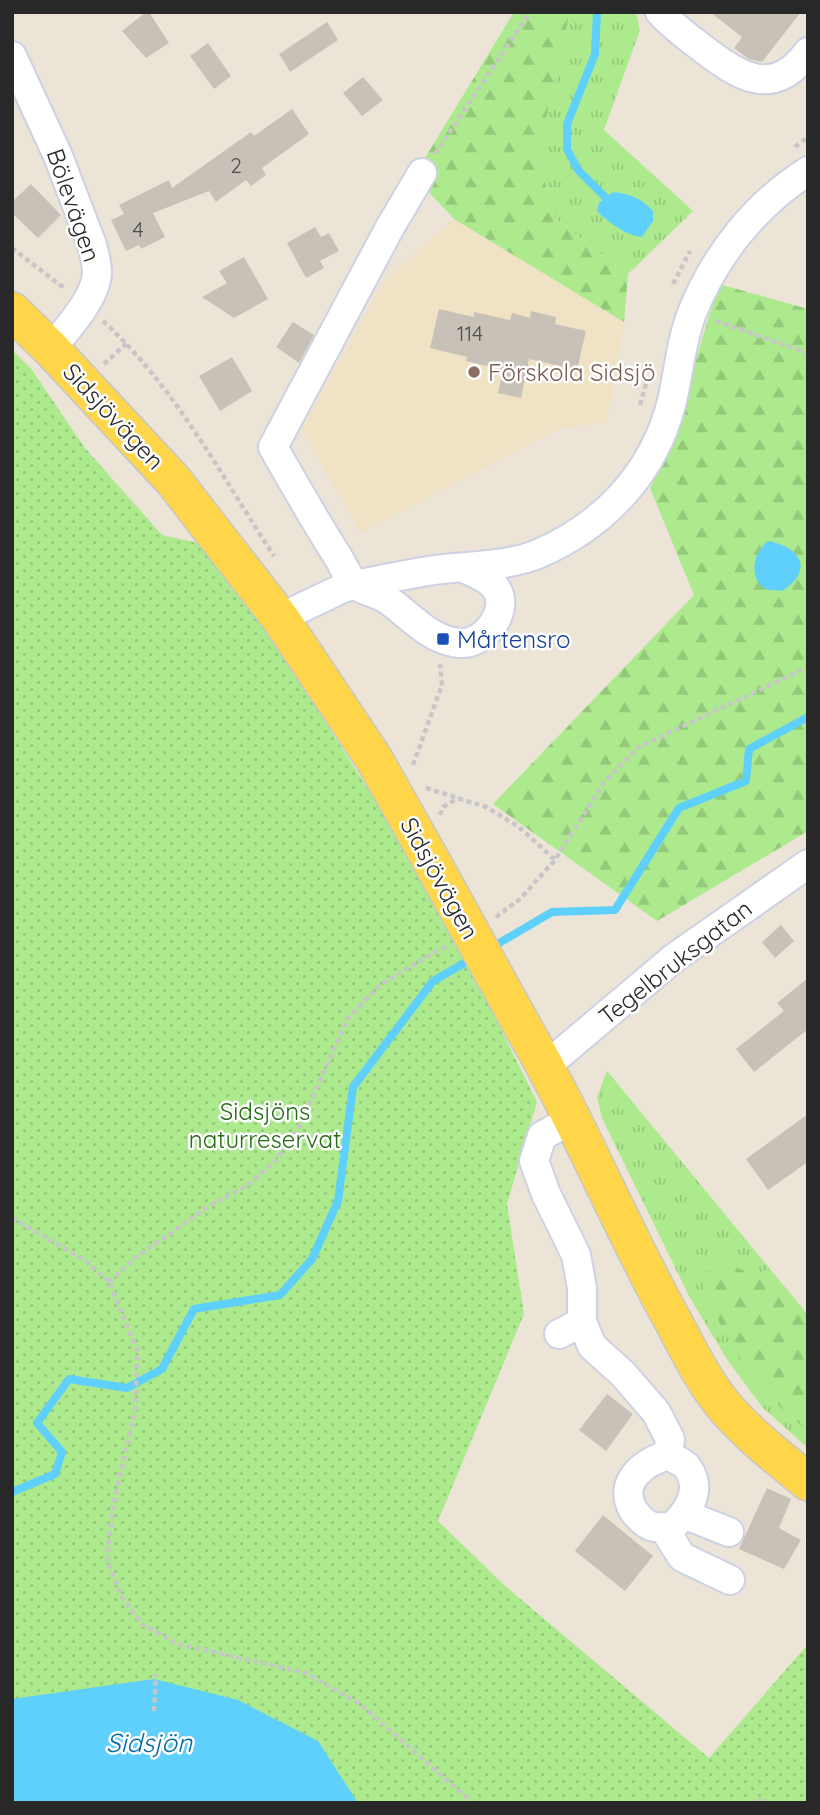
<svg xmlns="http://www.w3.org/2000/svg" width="820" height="1815" viewBox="0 0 820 1815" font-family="Quicksand,sans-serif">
	<defs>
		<pattern id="grass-tufts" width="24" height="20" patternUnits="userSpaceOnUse" patternTransform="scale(1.75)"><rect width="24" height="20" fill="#acea8d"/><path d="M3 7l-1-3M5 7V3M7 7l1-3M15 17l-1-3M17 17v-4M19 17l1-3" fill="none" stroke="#94c97a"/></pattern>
		<pattern id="forest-firs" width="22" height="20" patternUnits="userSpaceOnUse" patternTransform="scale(1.75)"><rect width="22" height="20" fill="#acea8d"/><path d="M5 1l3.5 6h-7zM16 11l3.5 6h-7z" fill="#94c97a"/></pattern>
		<pattern id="park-dots" width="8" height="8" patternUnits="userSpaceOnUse" patternTransform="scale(1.75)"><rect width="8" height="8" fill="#acea8d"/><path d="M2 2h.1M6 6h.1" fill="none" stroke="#94c97a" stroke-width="1.8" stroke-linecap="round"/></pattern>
	</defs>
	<rect width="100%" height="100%" fill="#ece4d7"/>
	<!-- education -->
	<path fill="#f0e2c4" d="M454,219l170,103 -17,100 -49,7 -197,104 -60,-104 83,-147z"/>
	<!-- grass -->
	<path fill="url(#grass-tufts)" d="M570,12h66l4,18 -36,100 89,81 -65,63 -73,-55 -17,-64z
		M607,1071l163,198 -16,7 -50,12c26,59 56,101 104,144v16l-45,-40 -35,-47 -39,-65 -87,-178 -5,-21z"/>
	<!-- forest -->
	<path fill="url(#forest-firs)" d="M514,12h56l-32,143 17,64 73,55 -4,48 -170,-103 -40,-43z
		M719,284l89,25v522l-151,90 -164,-117 201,-209 -44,-107 17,-35z
		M726,1262l28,14 16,-7 38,46v117l-28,-25 -37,-44 -23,-39 -16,-36 2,-17z"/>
	<!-- park -->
	<path fill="url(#park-dots)" d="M12,350l20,20 53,78 77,87 73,16 91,172 107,168 104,211 -30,102 17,110 -86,207 66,64 205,173 99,-114v159h-796z"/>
	<!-- water -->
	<path fill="#5ed0fb" d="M613,192c17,2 28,6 40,19v10l-11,16c-13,0 -36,-16 -45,-26l2,-8z
		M768,541c18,3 43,16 28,38 -2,4 -10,8 -13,12 -5,-1 -13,0 -17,-2 -19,-10 -12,-38 2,-48z
		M154,1679l84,21 80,41 40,62h-346v-104z"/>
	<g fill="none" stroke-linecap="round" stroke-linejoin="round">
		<!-- stream -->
		<path stroke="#5ed0fb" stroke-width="8" d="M597,12l-2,42 -28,70v25l11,21 27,27
			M489,949l63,-37 63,-2 64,-102 67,-27 3,-32 59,-32
			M12,1492l43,-18 7,-22 -25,-29 32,-44 58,9 35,-19 32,-60 86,-14 32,-36 26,-58 15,-114 80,-106 42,-24"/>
	</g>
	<!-- building -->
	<path fill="#c7c1b8" d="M146,12h3l20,31 -23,15 -24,-27z
		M710,12h91l-39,50 -13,-3 -15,-11 8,-11z
		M327,22l11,18 -48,32 -11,-18z
		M208,43l23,33 -17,13 -24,-33z
		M363,77l20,23 -21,16 -19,-23z
		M292,109l17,25 -47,34 4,7 -15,11 -5,-6 -30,22 -7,-11 -56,22 12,24 -24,12 -2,-4 -13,6 -15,-31 13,-6 -5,-9 50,-25 3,8 79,-56 3,4z
		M31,184l30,31 -23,23 -26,-25v-11z
		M315,227l6,10 8,-4 10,18 -19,10 4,7 -18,10 -19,-35z
		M244,257l24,42 -34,19 -32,-21 25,-14 -8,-12z
		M439,309l35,8v-5l36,8 2,-7 18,5 1,-7 25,6 -1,7 31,7 -9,39 -48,-11 -8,39 -23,-5 5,-23 -37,-9 1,-4 -37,-9z
		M293,322l21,13 -15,28 -23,-16z
		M232,357l20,34 -32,20 -21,-35z
		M781,925l13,16 -19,17 -13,-16z
		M808,978v51l-54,43 -18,-23 48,-38 -7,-8z
		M808,1114v48l-40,28 -22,-31z
		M607,1394l26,20 -27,37 -27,-21z
		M767,1488l24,11 -12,29 22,12 -17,29 -45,-20z
		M603,1515l50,41 -28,35 -50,-40z"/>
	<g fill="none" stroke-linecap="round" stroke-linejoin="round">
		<!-- minor casing -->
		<g stroke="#cdd1e3" stroke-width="32">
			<path id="minor" d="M660,12c12,14 28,25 42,36 38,29 71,51 106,4
				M12,56l46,100 34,89c2,9 5,18 5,27 0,25 -31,58 -46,77
				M422,173l-33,56 -116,218c21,37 42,74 65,110 5,8 10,21 17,27 8,8 24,9 33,16 23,16 42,41 72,43 23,2 48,-29 38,-51 -6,-13 -22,-18 -34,-24
				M280,618l63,-30 12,-3c24,-5 49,-10 73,-14 36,-6 75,-3 110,-17 67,-29 116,-81 134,-153 7,-30 9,-60 20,-88 23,-58 63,-108 116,-142
				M546,1066l128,-108 134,-94
				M572,1119l-30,17 -8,25 12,33 30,61 6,33v34l10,24 31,28 33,38 14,27 -2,16
				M559,1334l23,-12
				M668,1455c6,4 15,7 19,12 17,23 0,47 -17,61 -5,0 -11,0 -16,-1 -9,-2 -16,-10 -21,-17 -16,-28 11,-48 35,-55z
				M686,1515l43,17
				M663,1527l19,30 48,23"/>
		</g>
		<!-- major casing -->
		<g stroke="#c7c7c7" stroke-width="40">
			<path id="major" d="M12,311l39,38 122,131 107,138 94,141 59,105
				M524,1029c53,91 93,189 143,281 18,32 34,69 58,97 24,28 54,51 83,75"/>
		</g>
		<!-- path -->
		<path stroke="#c7c7c7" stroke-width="4.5" stroke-dasharray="5 3.5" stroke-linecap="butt" d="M795,147l13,-10
			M435,154l95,-142
			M12,248l52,40
			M673,284l17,-33
			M103,321c72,66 118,154 171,235
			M716,321l92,32
			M104,364l23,-21
			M640,405l7,-25
			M413,765l29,-80 -2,-21
			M426,788l60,19 33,20 36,33
			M440,815l3,-8 15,-9
			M496,917l24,-18 35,-39 50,-79 34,-34 169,-80
			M12,1218l74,43 23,21 28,68 -1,56 -23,101 -6,52 14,37 21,28 36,20 128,29 54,31 113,99
			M109,1282l26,-24 74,-52 39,-21 27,-24 23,-31 50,-112 33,-34 65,-38
			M154,1711l2,-37
			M752,1803l7,-3 11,3"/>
		<!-- minor -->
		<use href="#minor" stroke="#fff" stroke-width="28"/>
		<!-- major -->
		<use href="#major" stroke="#ffd64a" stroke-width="37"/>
		<!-- major-bridge casing -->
		<g stroke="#c7c7c7" stroke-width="40" stroke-linecap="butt">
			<path id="major-bridge" d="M433,864l91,165"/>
		</g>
		<!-- major-bridge -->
		<use href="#major-bridge" stroke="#ffd64a" stroke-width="37"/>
	</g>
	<!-- markers -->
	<circle fill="#8d6e63" stroke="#fff" stroke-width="2.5" cx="474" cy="372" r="7"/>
	<rect fill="#1a4fb4" stroke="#fff" stroke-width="2.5" x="436" y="632" width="14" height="14" rx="3.5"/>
	<g text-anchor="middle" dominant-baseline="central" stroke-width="5" stroke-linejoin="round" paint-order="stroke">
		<!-- number labels -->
		<g font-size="21" fill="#504e4c">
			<text x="236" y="165">2</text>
			<text x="138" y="229">4</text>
			<text x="470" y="333">114</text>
		</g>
		<!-- street labels -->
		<g font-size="24" fill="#282828" stroke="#fff">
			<text transform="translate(74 205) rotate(71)">Bölevägen</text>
			<text transform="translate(114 416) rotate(47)">Sidsjövägen</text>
			<text transform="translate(440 878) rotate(61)">Sidsjövägen</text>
			<text transform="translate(675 962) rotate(-38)">Tegelbruksgatan</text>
		</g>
		<!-- education labels -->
		<g font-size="24" fill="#785e54" stroke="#fff" text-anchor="start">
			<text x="488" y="372">Förskola Sidsjö</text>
		</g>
		<!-- transit labels -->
		<g font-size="24" fill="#164399" stroke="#fff" text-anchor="start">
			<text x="457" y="639">Mårtensro</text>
		</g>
		<!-- park labels -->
		<g font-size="24" fill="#246b12" stroke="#fff">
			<text x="265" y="1111">Sidsjöns<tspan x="265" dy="28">naturreservat</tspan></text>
		</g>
		<!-- water labels -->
		<g font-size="26" font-style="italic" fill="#006aa4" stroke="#fff">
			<text x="149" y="1742">Sidsjön</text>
		</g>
	</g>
	<!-- border -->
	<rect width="820" height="1815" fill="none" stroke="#282828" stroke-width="28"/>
</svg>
